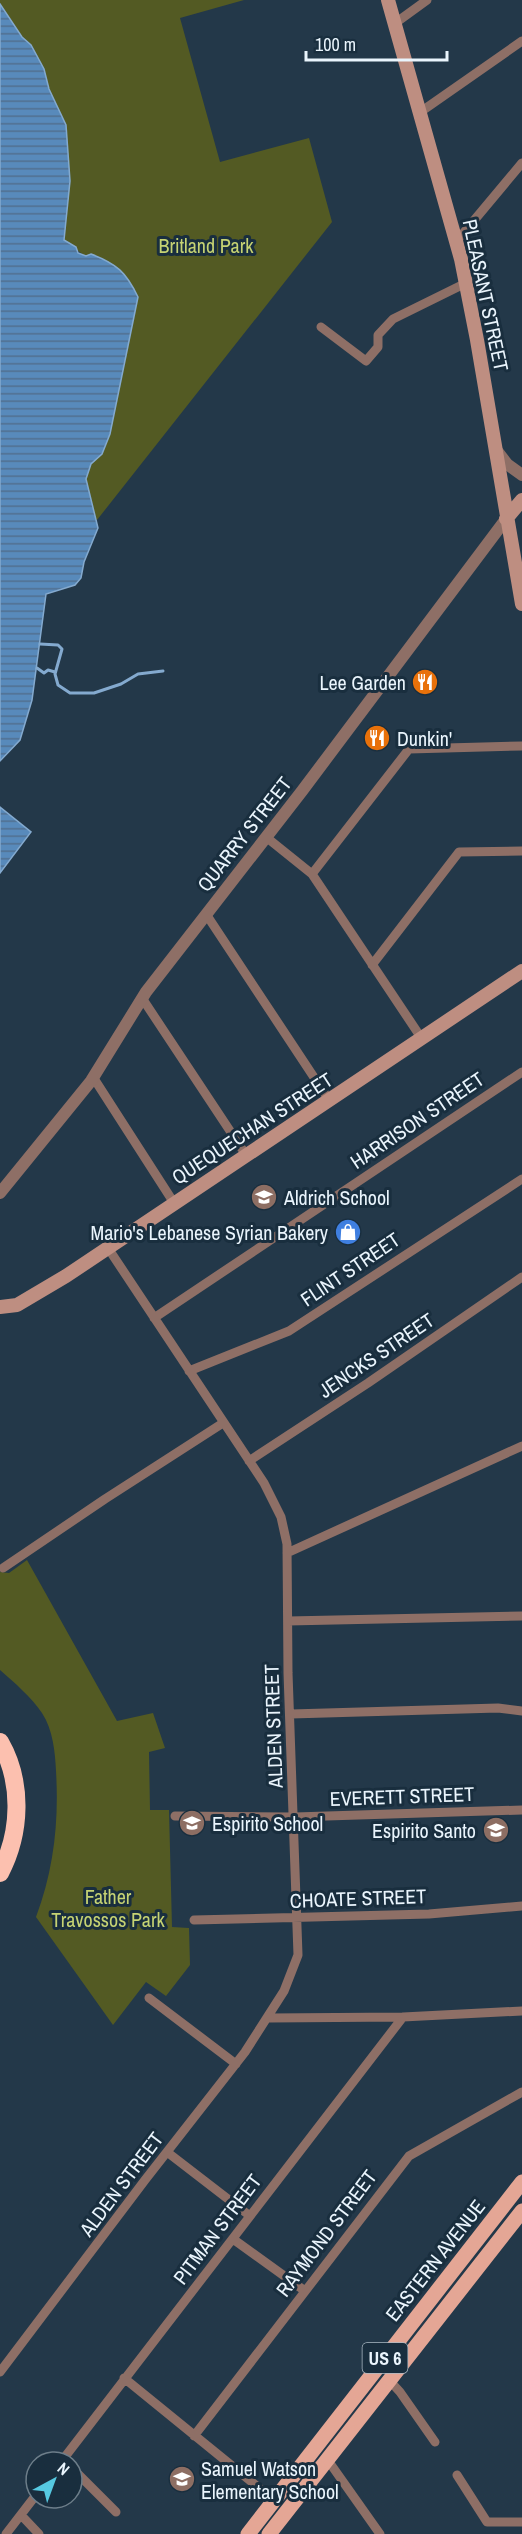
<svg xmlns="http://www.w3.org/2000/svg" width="522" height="2534" viewBox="0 0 522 2534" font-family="'Archivo Narrow',sans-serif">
	<defs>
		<pattern id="water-rules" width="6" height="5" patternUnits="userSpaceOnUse" patternTransform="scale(1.5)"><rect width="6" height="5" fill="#588abb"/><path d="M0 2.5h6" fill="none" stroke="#51708f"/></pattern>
	</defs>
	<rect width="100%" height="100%" fill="#233849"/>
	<!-- green -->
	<path fill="#535a23" d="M0,0h244l-64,18 40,144 89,-24 23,84 -235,298 -5,-6 1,-8 -7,-27 5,-16 11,-9 8,-20 28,-137 -74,-57 6,-59 -4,-56 -17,-36 -5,-20 -13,-24 -9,-8 -22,-33z
		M27,1560l90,161 36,-8 12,35 -16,4 1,58h19l3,117 17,1 1,37 -24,31 -20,-14 -33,43 -77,-108c18,-48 23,-95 20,-146 -1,-19 -3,-41 -14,-58 -11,-16 -27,-30 -42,-43v-98l9,1z"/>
	<!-- water -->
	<path fill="url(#water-rules)" stroke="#84aacf" stroke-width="1.5" d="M0,4l22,33 9,8 13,24 5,20 17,36 4,56 -6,59 12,7 2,6 8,3 5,-2c26,10 35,18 47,43l-28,137 -8,20 -11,10 -5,15 12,49 -14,34 -3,16 -6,7 -29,9 -14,106 -12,40 -20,21z
		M0,807l31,25 -31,41z"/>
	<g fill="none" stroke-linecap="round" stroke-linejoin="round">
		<!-- stream -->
		<path stroke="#84aacf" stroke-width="3" d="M40,644l18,1 4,4 -7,25 3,11 12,8h24l27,-9 17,-10 25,-3
			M37,668l7,5 4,-3 7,2"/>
		<!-- minor -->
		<path stroke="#8e6f66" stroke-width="9" d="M394,24l33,-24
			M419,113l103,-72
			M456,242l66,-79
			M321,327l45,34 12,-14v-12l15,-16 73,-36
			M266,837l46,37 110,165
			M312,874l97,-125 113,-3
			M206,914l123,186
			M372,965l87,-113 63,-1
			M142,998l104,157
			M93,1077l81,126
			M154,1318l368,-246
			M189,1371l100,-40 233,-152
			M249,1461l119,-78 154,-106
			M287,1553l235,-107
			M3,1568l102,-69 118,-76
			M288,1621l234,-5
			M291,1714l207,-6 24,3
			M175,1816l120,1 227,-7
			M194,1920l235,-6 93,-8
			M149,1998l87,66
			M269,2018l134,-1 119,-6
			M167,2152l83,64
			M233,2239l72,52
			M0,2372l145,-192 100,-128 39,-61 14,-36 -10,-282 -1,-129 -6,-27 -17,-34 -156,-235
			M124,2378l150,122
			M389,2380l11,12 35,50
			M194,2436l215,-280 113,-64
			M327,2459l53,75
			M61,2462l342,-445
			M72,2468l44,44
			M457,2475l30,47h35
			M21,2515l18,19
			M6,2534l30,-39"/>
		<!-- tertiary -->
		<path stroke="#8e6f66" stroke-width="12" d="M497,451l10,13 15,11
			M0,1193l91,-112 55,-89 156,-201 204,-272"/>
		<!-- secondary -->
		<path stroke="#be8e81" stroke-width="14" d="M388,0l73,259 16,81 45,264
			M506,519l16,-19
			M0,1307l17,-2 49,-29 456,-305"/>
		<!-- primary -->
		<path stroke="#e4a695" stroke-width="15" d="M248,2534l274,-352
			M269,2534l253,-323"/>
		<!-- motorway -->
		<path stroke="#fcc0af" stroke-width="18" d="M0,1742c23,40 21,91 0,131"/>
	</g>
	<!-- icons -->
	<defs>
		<g id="restaurant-disc" transform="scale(1.35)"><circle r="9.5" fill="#e8710a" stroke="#192e3e"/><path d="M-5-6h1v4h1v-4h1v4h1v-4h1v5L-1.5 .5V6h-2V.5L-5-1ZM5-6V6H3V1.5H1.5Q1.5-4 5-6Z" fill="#fff"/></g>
		<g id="school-disc" transform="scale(1.35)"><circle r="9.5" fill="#8d6e63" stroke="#192e3e"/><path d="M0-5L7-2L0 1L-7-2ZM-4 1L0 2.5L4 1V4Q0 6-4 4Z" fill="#fff"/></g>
		<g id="shop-disc" transform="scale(1.35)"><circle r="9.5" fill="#3f7fe0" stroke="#192e3e"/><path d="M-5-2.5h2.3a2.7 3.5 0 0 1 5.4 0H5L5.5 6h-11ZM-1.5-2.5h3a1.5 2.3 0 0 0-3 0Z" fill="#fff"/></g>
	</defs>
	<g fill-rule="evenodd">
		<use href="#restaurant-disc" x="425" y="682"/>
		<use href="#restaurant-disc" x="377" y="738"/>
		<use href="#school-disc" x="264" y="1197"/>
		<use href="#shop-disc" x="348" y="1232"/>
		<use href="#school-disc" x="192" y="1823"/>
		<use href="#school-disc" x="496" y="1830"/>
		<use href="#school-disc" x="182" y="2479"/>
	</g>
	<g text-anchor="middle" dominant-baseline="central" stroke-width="6" stroke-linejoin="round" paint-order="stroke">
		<!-- shield labels -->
		<rect fill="#192e3e" stroke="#abb9c4" stroke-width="1.5" x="362.5" y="2343" width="45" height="30" rx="4.5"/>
		<g font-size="18" font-weight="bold" fill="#eaf5fd">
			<text x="385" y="2358">US 6</text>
		</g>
		<!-- park labels -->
		<g font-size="20" fill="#c6d373" stroke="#192e3e">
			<text x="206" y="245">Britland Park</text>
			<text x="108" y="1896">Father<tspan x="108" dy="23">Travossos Park</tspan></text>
		</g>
		<!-- street labels -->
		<g font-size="20" fill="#eaf5fd" stroke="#192e3e">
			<text transform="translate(486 295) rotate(78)">PLEASANT STREET</text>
			<text transform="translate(244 834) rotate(-52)">QUARRY STREET</text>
			<text transform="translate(417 1120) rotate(-34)">HARRISON STREET</text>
			<text transform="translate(252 1128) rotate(-33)">QUEQUECHAN STREET</text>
			<text transform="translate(350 1269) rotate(-34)">FLINT STREET</text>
			<text transform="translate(376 1355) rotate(-34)">JENCKS STREET</text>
			<text transform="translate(273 1726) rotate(-92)">ALDEN STREET</text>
			<text transform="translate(402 1796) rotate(-2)">EVERETT STREET</text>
			<text transform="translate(358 1898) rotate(-2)">CHOATE STREET</text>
			<text transform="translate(121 2184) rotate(-53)">ALDEN STREET</text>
			<text transform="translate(217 2229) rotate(-53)">PITMAN STREET</text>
			<text transform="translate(326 2233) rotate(-53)">RAYMOND STREET</text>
			<text transform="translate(435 2260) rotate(-52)">EASTERN AVENUE</text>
		</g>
		<!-- poi labels -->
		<g font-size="20" fill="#eaf5fd" stroke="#192e3e" text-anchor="start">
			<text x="406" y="682" text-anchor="end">Lee Garden</text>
			<text x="397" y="738">Dunkin'</text>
			<text x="284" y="1197">Aldrich School</text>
			<text x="328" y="1232" text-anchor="end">Mario's Lebanese Syrian Bakery</text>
			<text x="212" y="1823">Espirito School</text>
			<text x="476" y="1830" text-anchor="end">Espirito Santo</text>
			<text x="201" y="2468">Samuel Watson<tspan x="201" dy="23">Elementary School</tspan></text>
		</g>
	</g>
	<!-- north arrow -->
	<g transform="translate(54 2480) rotate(41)"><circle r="28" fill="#192e3e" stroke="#6d7e8a" stroke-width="1.5"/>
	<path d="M0-4.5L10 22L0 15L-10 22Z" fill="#56c9e1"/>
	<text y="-9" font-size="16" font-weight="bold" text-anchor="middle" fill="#eaf5fd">N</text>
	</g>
	<!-- scale -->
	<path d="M306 51v9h141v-9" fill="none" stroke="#eaf5fd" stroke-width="3"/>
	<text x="315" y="51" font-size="18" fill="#eaf5fd" stroke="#192e3e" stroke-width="4.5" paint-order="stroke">100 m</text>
</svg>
